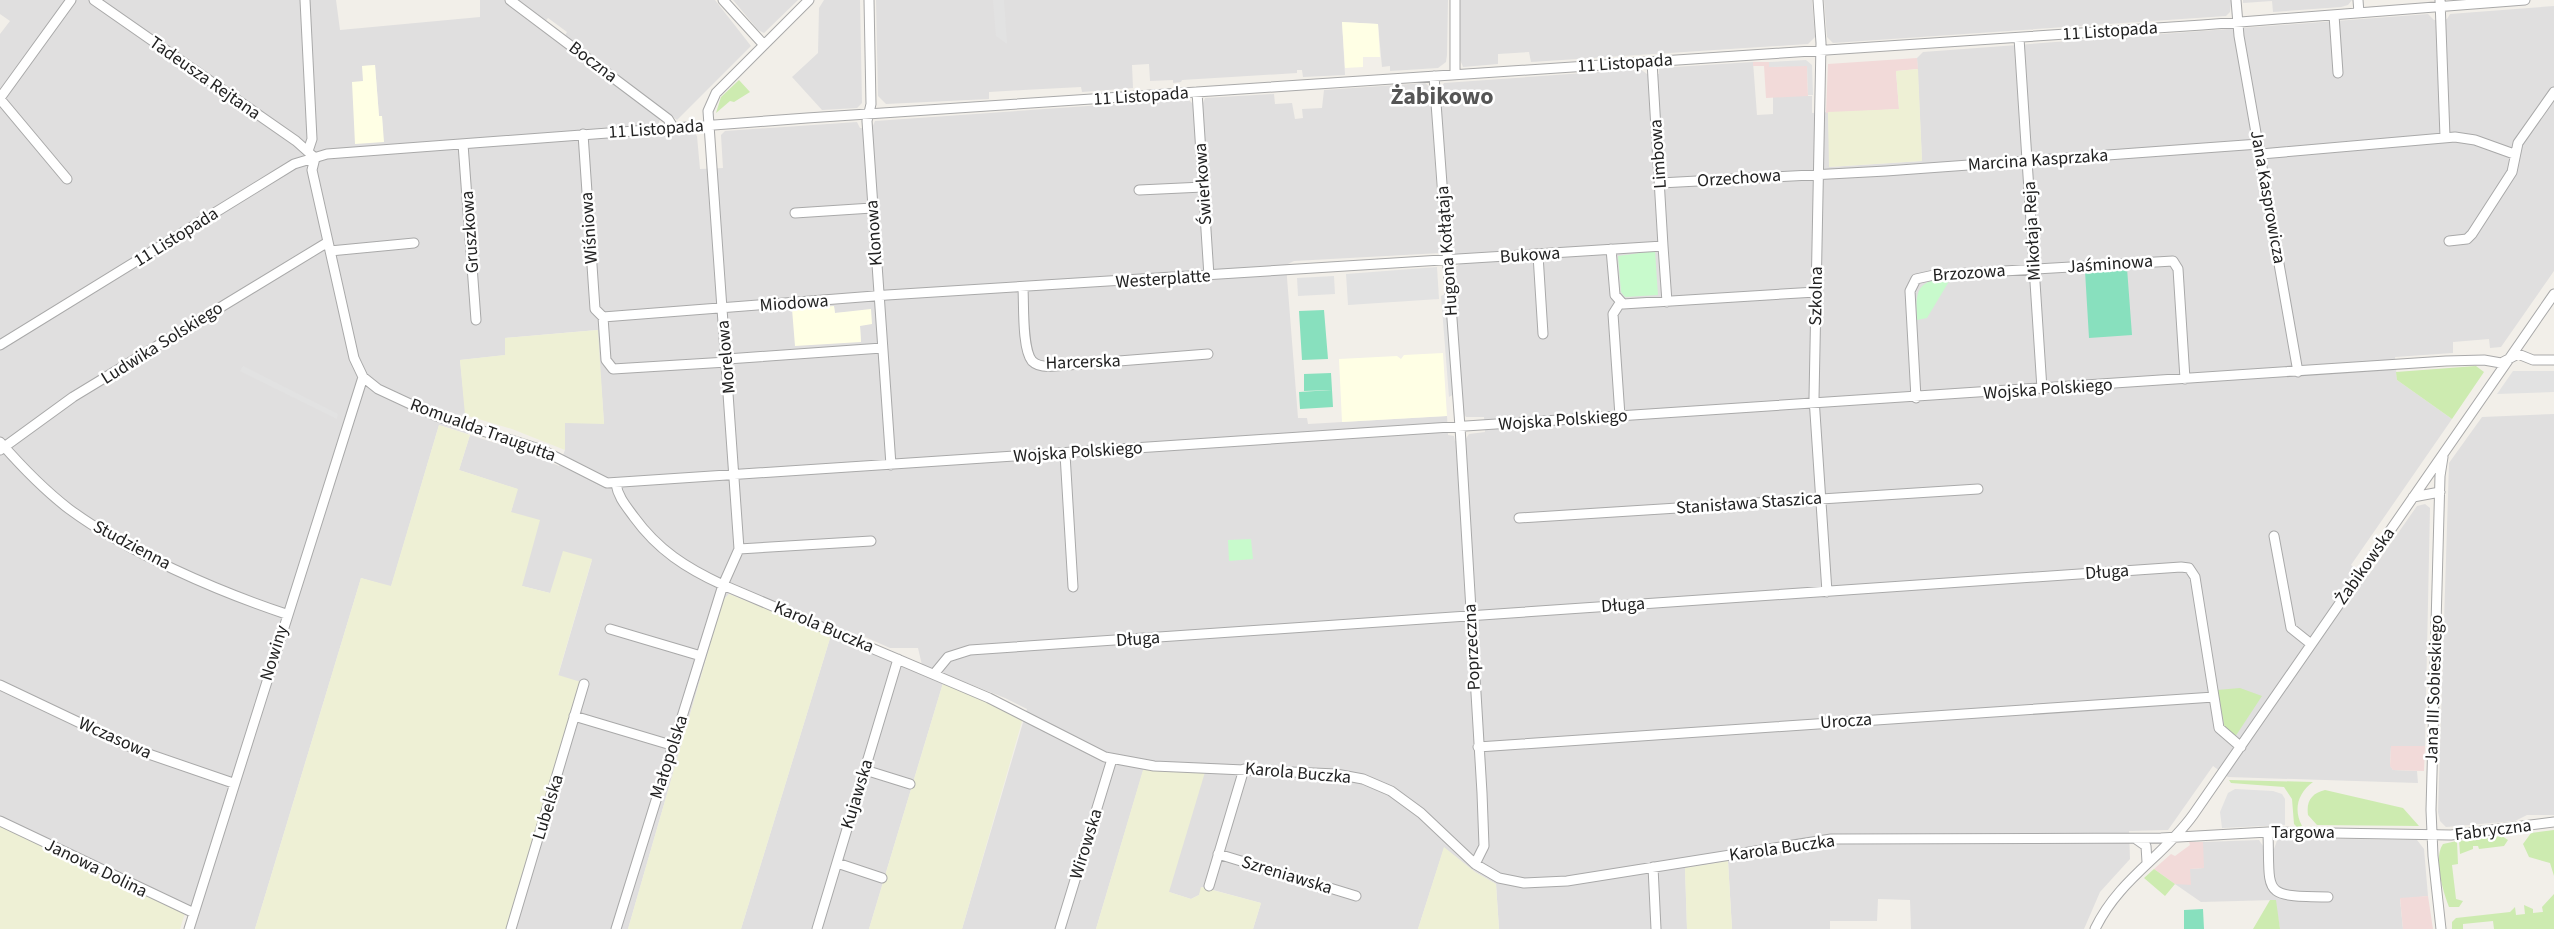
<svg xmlns="http://www.w3.org/2000/svg" width="2554" height="929" viewBox="0 0 2554 929" font-family="'Source Sans 3',sans-serif">
	<rect width="100%" height="100%" fill="#f2efe9"/>
	<!-- residential -->
	<path fill="#e0dfdf" fill-rule="evenodd" d="M0,0h336l4,30 140,-13v-17h24l157,117 -2,5 1,13 34,-2 3,3 3,33 23,-1 -2,-33 4,-4 132,-9 3,6h12l3,-7 313,-22 5,5 10,-1 2,-5 69,-4 1,10 17,-1 3,16 8,-1 -1,-9 20,-1 2,-18 101,-7 5,4 11,166 -147,8 -8,4 12,153h9l1,6 139,-8 1,19 6,1 1,5 10,-1 4,-6 16,-2 -1,-15h-18l-2,-3 -11,-145 7,-5v-9l-7,-2 -1,-3 -12,-160 4,-7 196,-14 7,5h12v-6l94,-6 4,53 16,-1v-17l15,-1h24v17l16,-1 2,55 92,-6 -5,-103 6,-6 505,-38 6,6 13,-1 3,-5 104,-8v265l-53,76 -11,1 -1,-9 -36,3v11l-58,4 2,23 55,39 -101,146 17,11 49,-70 8,-2 5,4 -5,238 -34,1 -1,18 3,5 24,1 1,12 -190,-6 -15,-11 -45,64 -39,1 1,28 -30,33 -16,37h-173l-1,-29 -32,-1 -1,22h-47v8h-98l-4,-68 -43,7 2,61h-188l-3,-45 -21,-12 -31,-24 -26,81h-165l8,-26 -59,-16 -3,8 -8,4 -22,-7 -26,-121 -47,158h-134l65,-220 -22,-11 -83,-33 -4,-17h-28l-27,-12 -5,9 85,38 -74,246h-128l90,-294 -102,-41 -6,6 -95,329h-113l43,-253 34,-116 -42,33 -28,-7 -11,-74 6,-23 -58,-19 11,-35 58,18 31,13 6,-16v-27h39l-7,-93 -92,8 1,17 -46,5 8,74 -29,-9 -48,162 -30,-9 -106,351h-61l5,-15 -199,-96v-784l10,-13 -10,-7zM375,65l4,51h3l1,26 -21,-76zM834,307l1,6 31,-2 -6,14 1,16 -69,-32z
		M515,0h200l36,46 -74,74 -113,-83 3,-5 -19,-14 -3,4z
		M733,0h65l-34,33 -6,-3z
		M824,0h36l2,103 -5,5 -35,2 -30,-33 26,-24 1,-45z
		M876,0h572l-1,55 -1,7 -8,6 -48,3v-5l-8,1 -4,-43 -36,-2 3,53 -42,2 -1,-7h-5v3l-115,7 -1,2 -8,1v-3l-23,1 -1,-17 -17,1 1,23 -51,4 -1,-5 -58,3 -34,2v7l-103,5 -8,-8z
		M1460,0h352l3,37 -7,7 -277,18 -2,-10 -31,2v10l-35,3 -4,-10z
		M1824,0h407v3l-1,9 -4,4 -393,27 -6,-6z
		M2243,0h109l-4,5 -7,2 -68,5 -1,-11 -29,2z
		M2554,414v401h-27l-12,6 -69,6 -6,-6 -2,-9 11,-349 33,-46z
		M2278,838l139,2 7,9 4,47 -28,3 3,30h-123l-5,-29 -74,2 -26,-18h15v-15l13,-1v-26l56,-2 6,9h9z"/>
	<!-- commercial -->
	<path fill="#f2dad9" d="M1917,58l1,11 -22,2 3,38 -73,4 2,-49z
		M1753,62h16l1,5 37,-2 1,31 -42,2 -2,-32h-11z
		M2391,746h34l-1,25 -31,-1 -3,-4z
		M2189,842h14l1,26 -14,1 1,16 -16,-1 -21,-15 17,-15 4,2 15,-11z
		M2428,896l5,33h-30l-3,-31z"/>
	<!-- education -->
	<path fill="#ffffe5" d="M1342,22l36,2 2,33h-17v10l-18,1z
		M375,65l4,51h3l2,26 -29,2 -3,-62 11,-1 -1,-15z
		M834,306l1,7 36,-4 1,15 -12,2 1,16 -66,4 -3,-37z
		M1443,353l4,63 -105,6 -3,-63 58,-3 4,3 3,-4z"/>
	<!-- farmland -->
	<path fill="#eef0d5" d="M1918,69l4,92 -93,6 -1,-55 71,-3 -3,-38z
		M598,330l6,94 -39,-1v27l-53,-21 -47,-14 -5,-55 45,-5v-17z
		M439,425l31,10 -11,35 59,19 -7,23 29,8 -18,66 28,7 13,-42 29,8 -34,116 26,8 -69,246h-260l106,-351 30,8z
		M729,594l102,41 -90,294h-113l95,-329z
		M943,683l80,35 -61,211h-93z
		M1143,770l62,2 -36,120 22,7 8,-4 2,-8 60,16 -8,26h-157z
		M0,824l185,89 -5,16h-180z
		M1444,847l31,25 21,12 3,45h-81z
		M1728,861l4,68h-45l-2,-61z"/>
	<!-- grass -->
	<path fill="#cdebb0" d="M739,80l11,12 -16,10 -4,-1 -14,12 5,-16z
		M2476,366l8,6 -32,47 -55,-39 -1,-8z
		M2240,688l22,8 -27,41 -10,-8 -8,-39z
		M2229,780l84,2c-15,11 -20,27 -11,44l-4,2 -4,-4 -2,-25 -8,-12 -53,-4z
		M2325,790l78,18 16,18 -102,-1 -9,-10c-2,-14 4,-22 17,-25z
		M2554,830v46l-4,-13 -21,-6 -6,-13 8,-11z
		M2502,836l6,4 -4,6 -25,3 -1,-3h-5v3l-13,5 -1,-13z
		M2457,841l1,23 -6,1 4,34 7,2 -4,6h-10c-6,-15 -16,-49 -6,-63z
		M2154,869l21,15 -10,12 -21,-18z
		M2554,894v35h-60l-1,-8 -30,3v5h-11v-7l4,-4 54,-6 5,-5 1,8 9,-1 -1,-9 9,4v4l10,-1 -1,-5z
		M2270,900h6l4,29h-27z"/>
	<!-- park -->
	<path fill="#c8facc" d="M1655,251l3,44 -33,2 -4,-5 -3,-36z
		M1951,278l-24,40 -10,2c-2,-32 1,-40 34,-42z
		M1251,539l2,20 -24,2 -1,-21z"/>
	<!-- pitch -->
	<path fill="#88e0be" d="M2127,268l5,67 -43,3 -4,-67z
		M1324,310l4,49 -26,1 -3,-49z
		M1331,373l1,17 -28,1v-17z
		M1332,390l1,17 -33,2 -1,-17z
		M2203,909l1,20h-20v-19z"/>
	<!-- parking -->
	<path fill="#e2e2e2" d="M993,0h11l3,44 -11,-8z
		M1806,60l6,5 1,30h-5l-1,-29 -38,1v-5z
		M1437,267l2,32 -91,6 -2,-31z
		M1334,276l1,18 -37,2 -1,-18z
		M1447,293l7,101 -5,3 -8,-101z
		M243,366l95,48 -1,5 -97,-48z
		M2513,371h41v21l-57,2z
		M2235,789l38,2 9,3 3,5v26l-63,3 -2,-16 8,-19z"/>
	<g fill="none" stroke-linecap="round" stroke-linejoin="round">
		<!-- minor casing -->
		<g stroke="#a9a9a9" stroke-width="11">
			<path id="minor" d="M94,0l202,141 19,17
				M305,0l7,139 -4,12
				M510,0l158,119 5,8
				M723,0l41,45
				M869,0l2,104 -4,17 24,344
				M1818,0l3,43 -7,355 13,194
				M2236,0l3,36 59,336
				M2358,0l1,13
				M2440,0l5,137
				M2334,15l4,58
				M2019,38l23,351
				M1652,62l11,184
				M1455,74v-74
				M1434,76l26,351 22,366 2,53 -9,18
				M1197,92l12,184
				M0,98l71,-98
				M0,99l67,80
				M583,134l12,175 8,8
				M463,144l13,176
				M2261,154l194,-17 20,3 39,14
				M315,158l-3,12 42,188 9,19 15,12 58,27 106,34 65,33 1839,-122 38,-1 17,3 17,-9 15,6h21
				M1660,183l226,-12 373,-27
				M1139,190l64,-3
				M795,213l77,-5
				M2449,241l18,-2 5,-5 40,-62 6,-29 36,-51
				M1611,249l4,46 8,9 193,-12
				M330,251l84,-8
				M1538,255l5,79
				M1023,289c1,16 -1,60 9,72 6,6 15,6 23,5l153,-12
				M1620,303l-7,11 7,102
				M603,317l284,-22 776,-49 4,56
				M603,317l3,43 7,9 114,-7
				M0,345l294,-181 33,-10 480,-36 1395,-93 323,-25
				M727,359l155,-11
				M1916,398l-6,-107 6,-12 18,-4 239,-14 5,8 7,110
				M0,442c21,24 43,47 69,67 58,43 148,82 217,105
				M0,450l73,-53 255,-155
				M1065,454l8,133
				M616,484c2,13 10,22 18,33 24,33 52,51 89,68l266,113 116,59 49,9 182,8 27,5 28,12 30,22 54,51 24,14 25,5 43,-2 264,-42 330,-1 107,-6 183,3 103,-13
				M2413,497l27,-5
				M1519,518l459,-29
				M2274,536l17,92 20,16
				M739,549l132,-8
				M610,629l91,27
				M934,674l14,-17 22,-7 1211,-83 8,1 6,9 24,151 22,19
				M0,685l137,65 96,33
				M574,716l97,29
				M1478,747l736,-50
				M865,770l45,14
				M0,821l194,92
				M2268,832c2,64 -7,64 60,65
				M2136,839l10,7 1,16
				M1218,854l138,42
				M837,863l45,15
				M1653,867l3,62
				M1209,886l35,-117
				M189,929l174,-552
				M511,929l73,-245
				M616,929l107,-344 16,-36 -31,-438 8,-18 93,-93
				M817,929l81,-270
				M1060,929l52,-170
				M2095,929c24,-50 67,-71 98,-114l361,-521
				M2441,929l-8,-73 -2,-46 9,-334 3,-19"/>
		</g>
		<!-- minor -->
		<use href="#minor" stroke="#fff" stroke-width="9"/>
	</g>
	<g text-anchor="middle" dominant-baseline="central" stroke-width="5" stroke-linejoin="round" paint-order="stroke">
		<!-- street labels -->
		<g font-size="18" fill="#222" stroke="#fff">
			<text transform="translate(2110 31) rotate(-4)">11 Listopada</text>
			<text transform="translate(593 62) rotate(37)">Boczna</text>
			<text transform="translate(1625 63) rotate(-4)">11 Listopada</text>
			<text transform="translate(205 78) rotate(35)">Tadeusza Rejtana</text>
			<text transform="translate(1141 96) rotate(-4)">11 Listopada</text>
			<text transform="translate(656 129) rotate(-4)">11 Listopada</text>
			<text transform="translate(1658 154) rotate(-94)">Limbowa</text>
			<text transform="translate(2038 160) rotate(-4)">Marcina Kasprzaka</text>
			<text transform="translate(1739 178) rotate(-4)">Orzechowa</text>
			<text transform="translate(1203 184) rotate(-94)">Świerkowa</text>
			<text transform="translate(2268 197) rotate(80)">Jana Kasprowicza</text>
			<text transform="translate(589 228) rotate(-94)">Wiśniowa</text>
			<text transform="translate(2032 231) rotate(-93)">Mikołaja Reja</text>
			<text transform="translate(470 232) rotate(-94)">Gruszkowa</text>
			<text transform="translate(874 233) rotate(-94)">Klonowa</text>
			<text transform="translate(176 237) rotate(-32)">11 Listopada</text>
			<text transform="translate(1447 251) rotate(-94)">Hugona Kołłątaja</text>
			<text transform="translate(1530 255) rotate(-4)">Bukowa</text>
			<text transform="translate(2110 264) rotate(-4)">Jaśminowa</text>
			<text transform="translate(1969 273) rotate(-4)">Brzozowa</text>
			<text transform="translate(1163 279) rotate(-4)">Westerplatte</text>
			<text transform="translate(1816 296) rotate(-89)">Szkolna</text>
			<text transform="translate(794 303) rotate(-4)">Miodowa</text>
			<text transform="translate(162 343) rotate(-32)">Ludwika Solskiego</text>
			<text transform="translate(726 357) rotate(-95)">Morelowa</text>
			<text transform="translate(1083 362) rotate(-2)">Harcerska</text>
			<text transform="translate(2048 389) rotate(-4)">Wojska Polskiego</text>
			<text transform="translate(1563 420) rotate(-4)">Wojska Polskiego</text>
			<text transform="translate(483 430) rotate(20)">Romualda Traugutta</text>
			<text transform="translate(1078 452) rotate(-4)">Wojska Polskiego</text>
			<text transform="translate(1749 503) rotate(-4)">Stanisława Staszica</text>
			<text transform="translate(132 545) rotate(28)">Studzienna</text>
			<text transform="translate(2365 566) rotate(-55)">Żabikowska</text>
			<text transform="translate(2107 572) rotate(-4)">Długa</text>
			<text transform="translate(1623 605) rotate(-4)">Długa</text>
			<text transform="translate(824 627) rotate(23)">Karola Buczka</text>
			<text transform="translate(1138 639) rotate(-4)">Długa</text>
			<text transform="translate(1472 647) rotate(-93)">Poprzeczna</text>
			<text transform="translate(274 653) rotate(-73)">Nowiny</text>
			<text transform="translate(2434 689) rotate(-88)">Jana III Sobieskiego</text>
			<text transform="translate(1846 721) rotate(-4)">Urocza</text>
			<text transform="translate(115 738) rotate(24)">Wczasowa</text>
			<text transform="translate(669 757) rotate(-72)">Małopolska</text>
			<text transform="translate(1298 773) rotate(5)">Karola Buczka</text>
			<text transform="translate(857 794) rotate(-73)">Kujawska</text>
			<text transform="translate(548 807) rotate(-73)">Lubelska</text>
			<text transform="translate(2493 830) rotate(-7)">Fabryczna</text>
			<text x="2303" y="832">Targowa</text>
			<text transform="translate(1086 844) rotate(-73)">Wirowska</text>
			<text transform="translate(1782 848) rotate(-8)">Karola Buczka</text>
			<text transform="translate(96 868) rotate(26)">Janowa Dolina</text>
			<text transform="translate(1287 875) rotate(17)">Szreniawska</text>
		</g>
		<!-- district labels -->
		<g font-size="24" font-weight="bold" fill="#555" stroke="#fff">
			<text x="1442" y="96">Żabikowo</text>
		</g>
	</g>
</svg>
